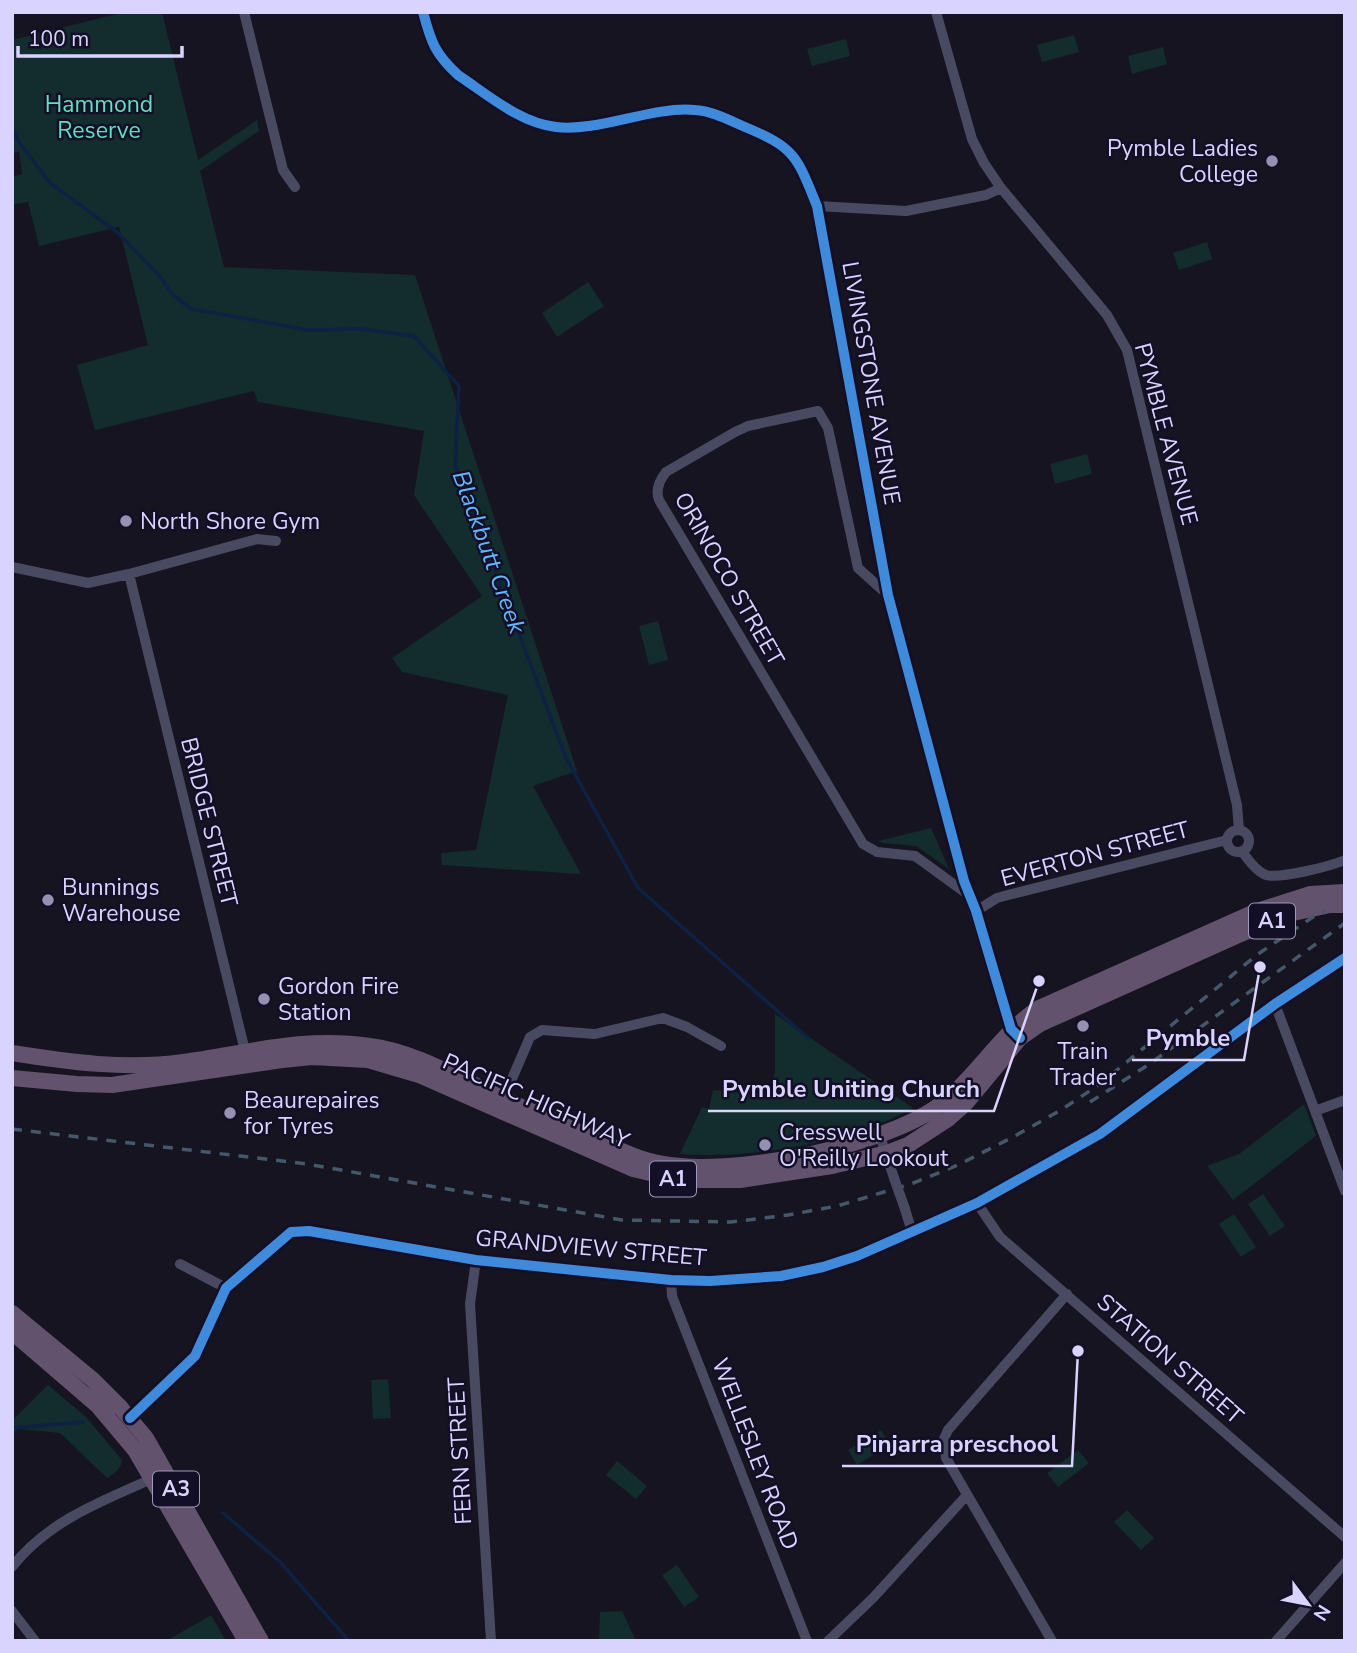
<svg xmlns="http://www.w3.org/2000/svg" width="1357" height="1653" viewBox="0 0 1357 1653" font-family="'Nunito Sans',sans-serif">
	<rect width="100%" height="100%" fill="#161421"/>
	<!-- green -->
	<path fill="#132c2d" d="M125,12h37l36,148 59,-40 2,11 -59,40 24,96 191,8 162,496 -44,15 48,88 -139,-9 -1,-12 35,-3 32,-155 -106,-23 -10,-14 90,-62 -68,-101 10,-64 -166,-29 -4,-11 -159,39 -18,-65 71,-20 -29,-118 -80,19 -11,-44 -16,3v-28l10,-3 -3,-22 -7,1v-113z
		M1074,35l5,17 -37,10 -5,-17z
		M846,39l4,17 -38,10 -5,-17z
		M1163,47l4,17 -35,10 -4,-18z
		M1207,242l5,17 -33,11 -6,-17z
		M588,282l16,24 -47,31 -15,-24z
		M1087,454l5,20 -37,10 -5,-20z
		M658,621l10,39 -19,5 -10,-39z
		M931,828l18,41 -33,-23 -33,-3 -5,-2z
		M775,1014l138,94c-60,34 -164,52 -233,46l22,-47 7,2 4,-19 57,6 5,-26z
		M1304,1104l12,32 -83,64 -26,-34 32,-12z
		M1263,1194l22,32 -15,10 -22,-32z
		M1234,1214l22,33 -15,10 -22,-33z
		M388,1379l3,39 -18,1 -2,-39z
		M48,1385l38,32 36,43c-1,8 -7,14 -15,18l-47,-45 -41,-4 -7,4v-12z
		M881,1430l9,15 -33,20 -9,-15z
		M1078,1450l11,13 -31,24 -11,-14z
		M617,1461l30,25 -11,13 -30,-24z
		M1127,1510l27,28 -13,12 -27,-28z
		M677,1565l22,32 -15,10 -22,-32z
		M622,1611l14,30h-37l1,-29z
		M211,1615l15,26h-60z"/>
	<g fill="none" stroke-linecap="round" stroke-linejoin="round">
		<!-- stream -->
		<path stroke="#0d2144" stroke-width="3.5" d="M12,128l9,17 29,38 67,49 40,41 16,22 18,14 118,21 52,-1 53,7 45,50 -4,79 111,293 72,130 170,150
			M12,1428l71,-6
			M223,1513l57,49 69,79"/>
		<!-- minor -->
		<path stroke="#4a4962" stroke-width="10" d="M244,12l39,158 12,17
			M936,12l36,127 12,24 17,25 106,127 20,35 110,455 2,25
			M817,206l89,5 80,-16 15,-7
			M12,567l76,16 41,-9 128,-35 19,2
			M129,574l116,477 6,2
			M888,595l-30,-27 -30,-140 -10,-17 -70,15 -13,6 -69,40c-7,9 -11,18 -7,28l204,344 14,8 38,4 55,40
			M1227 841a11 11 0 1 1 22 0a11 11 0 1 1-22 0Z
			M1242,851c6,9 14,20 24,24 14,4 65,-9 79,-15
			M976,911l21,-13 11,-3 219,-55
			M1275,1004l70,187
			M502,1102l28,-65 12,-7 53,4 68,-16 24,9 34,19
			M1315,1111l30,-11
			M880,1136l14,42
			M977,1203l23,34 345,300
			M905,1209l7,23
			M476,1260l-6,44 21,337
			M180,1264l46,24
			M671,1280l1,16 135,345
			M130,1418l65,-62 31,-68 65,-56 18,-1 167,29 195,20 39,1 71,-5 42,-9 34,-11 120,-53 123,-69 175,-130 70,-46
			M12,1567c36,-46 90,-66 142,-89
			M12,1611l23,30
			M828,1641l45,-43 94,-103
			M1052,1641l-106,-183 -2,-19 4,-9 119,-136
			M1276,1641l69,-78"/>
		<!-- tertiary -->
		<path stroke="#4a4962" stroke-width="12" d="M423,12c8,30 12,42 35,63 30,20 62,48 98,52 44,5 95,-21 139,-17 17,1 34,10 50,17 51,21 52,30 72,79l71,389 68,257 55,177 5,5"/>
		<!-- trunk -->
		<path stroke="#62526e" stroke-width="16" d="M12,1053c57,9 114,17 171,9 65,-9 121,-26 187,-16 47,6 91,34 134,53 28,13 57,25 86,38 23,10 48,23 73,27 69,12 203,-15 263,-50 46,-27 69,-77 113,-106l218,-97 53,-17 35,-2
			M12,1078l65,6 35,1 170,-25 30,-3 56,3 51,15 214,94 47,11h60l92,-14 55,-13 21,-8 40,-26 18,-16 54,-65 20,-14 203,-91 50,-20 37,-8
			M12,1313l81,67 28,28 25,30 115,203
			M12,1332l86,74 37,44 111,191"/>
		<!-- rail -->
		<path stroke="#43596b" stroke-width="3.5" stroke-dasharray="10 9" stroke-linecap="butt" d="M1090,1102l58,-37 197,-142
			M12,1129l295,35 315,56 109,2 57,-7 49,-9 74,-22 47,-19 55,-28 48,-27 39,-26 158,-130 55,-37 32,-17"/>
		<!-- minor-bridge -->
		<path stroke="#4a4962" stroke-width="10" d="M894,1178l11,31"/>
		<!-- trunk-bridge -->
		<path stroke="#62526e" stroke-width="16" d="M1330,905h15"/>
		<!-- cycleway casing -->
		<g stroke="#130f26" stroke-width="15">
			<path id="cycleway" d="M423,12c8,30 12,42 35,63 30,20 62,48 98,52 44,5 95,-21 139,-17 17,1 34,10 50,17 51,21 52,30 72,79l71,389 76,286 12,30 35,118 9,9
				M130,1418l65,-62 31,-68 65,-56 18,-1 167,29 195,20 39,1 71,-5 42,-9 34,-11 120,-53 123,-69 175,-130 70,-46"/>
		</g>
		<!-- cycleway -->
		<use href="#cycleway" stroke="#408adc" stroke-width="10"/>
	</g>
	<!-- markers -->
	<g fill="#9591b1" stroke="#130f26" stroke-width="2.5">
		<circle cx="1272" cy="161" r="7"/>
		<circle cx="126" cy="521" r="7"/>
		<circle cx="48" cy="900" r="7"/>
		<circle cx="264" cy="999" r="7"/>
		<circle cx="1083" cy="1026" r="7"/>
		<circle cx="230" cy="1113" r="7"/>
		<circle cx="765" cy="1145" r="7"/>
	</g>
	<g text-anchor="middle" dominant-baseline="central" stroke-width="5" stroke-linejoin="round" paint-order="stroke">
		<!-- shield labels -->
		<g fill="#130f26" stroke="#9e99be" stroke-width="2">
			<rect x="1249" y="903.5" width="46" height="35" rx="5"/>
			<rect x="650" y="1161.5" width="46" height="35" rx="5"/>
			<rect x="153" y="1471.5" width="46" height="35" rx="5"/>
		</g>
		<g font-size="21" font-weight="bold" fill="#d9d4ff">
			<text x="1272" y="921">A1</text>
			<text x="673" y="1179">A1</text>
			<text x="176" y="1489">A3</text>
		</g>
		<!-- park labels -->
		<g font-size="23" fill="#5fe0c0" stroke="#130f26">
			<text x="99" y="104">Hammond<tspan x="99" dy="26">Reserve</tspan></text>
		</g>
		<!-- poi labels -->
		<g font-size="23" fill="#d9d4ff" stroke="#130f26" text-anchor="start">
			<text x="1258" y="148" text-anchor="end">Pymble Ladies<tspan x="1258" dy="26">College</tspan></text>
			<text x="140" y="521">North Shore Gym</text>
			<text x="62" y="887">Bunnings<tspan x="62" dy="26">Warehouse</tspan></text>
			<text x="278" y="986">Gordon Fire<tspan x="278" dy="26">Station</tspan></text>
			<text x="1083" y="1051" text-anchor="middle">Train<tspan x="1083" dy="26">Trader</tspan></text>
			<text x="244" y="1100">Beaurepaires<tspan x="244" dy="26">for Tyres</tspan></text>
			<text x="779" y="1132">Cresswell<tspan x="779" dy="26">O'Reilly Lookout</tspan></text>
		</g>
		<!-- street labels -->
		<g font-size="23" fill="#d9d4ff" stroke="#130f26">
			<text transform="translate(871 383) rotate(80)">LIVINGSTONE AVENUE</text>
			<text transform="translate(1166 434) rotate(75)">PYMBLE AVENUE</text>
			<text transform="translate(729 579) rotate(60)">ORINOCO STREET</text>
			<text transform="translate(209 822) rotate(76)">BRIDGE STREET</text>
			<text transform="translate(1095 854) rotate(-15)">EVERTON STREET</text>
			<text transform="translate(536 1101) rotate(24)">PACIFIC HIGHWAY</text>
			<text transform="translate(591 1248) rotate(5)">GRANDVIEW STREET</text>
			<text transform="translate(1170 1359) rotate(41)">STATION STREET</text>
			<text transform="translate(460 1451) rotate(-93)">FERN STREET</text>
			<text transform="translate(755 1454) rotate(69)">WELLESLEY ROAD</text>
		</g>
		<!-- water labels -->
		<g font-size="24" font-style="italic" fill="#62b6ff" stroke="#130f26">
			<text transform="translate(489 552) rotate(70)">Blackbutt Creek</text>
		</g>
	</g>
	<!-- callouts -->
	<path fill="none" stroke="#d9d4ff" stroke-width="2.5" d="M1260 967L1244 1060H1132M1039 981L994 1111H708M1078 1351L1072 1466H842"/>
	<g fill="#d9d4ff" stroke="#130f26" stroke-width="2.5">
		<circle cx="1260" cy="967" r="7"/>
		<circle cx="1039" cy="981" r="7"/>
		<circle cx="1078" cy="1351" r="7"/>
	</g>
	<g font-size="24" text-anchor="middle" font-weight="bold" fill="#d9d4ff" stroke="#130f26" stroke-width="5" stroke-linejoin="round" paint-order="stroke">
		<text x="1188" y="1046">Pymble</text>
		<text x="851" y="1097">Pymble Uniting Church</text>
		<text x="957" y="1452">Pinjarra preschool</text>
	</g>
	<!-- border -->
	<rect width="1357" height="1653" fill="none" stroke="#d9d4ff" stroke-width="28"/>
	<!-- north arrow -->
	<g transform="translate(1308 1604) rotate(122)" stroke="#130f26" stroke-width="5" paint-order="stroke">
	<path d="M0-5L12 26L0 18L-12 26Z" fill="#d9d4ff"/>
	<text y="-10" font-size="19" font-weight="bold" text-anchor="middle" fill="#d9d4ff">N</text>
	</g>
	<!-- scale -->
	<path d="M18 46v10h164v-10" fill="none" stroke="#d9d4ff" stroke-width="3.5"/>
	<text x="28" y="46" font-size="21" fill="#d9d4ff" stroke="#130f26" stroke-width="5" paint-order="stroke">100 m</text>
</svg>
